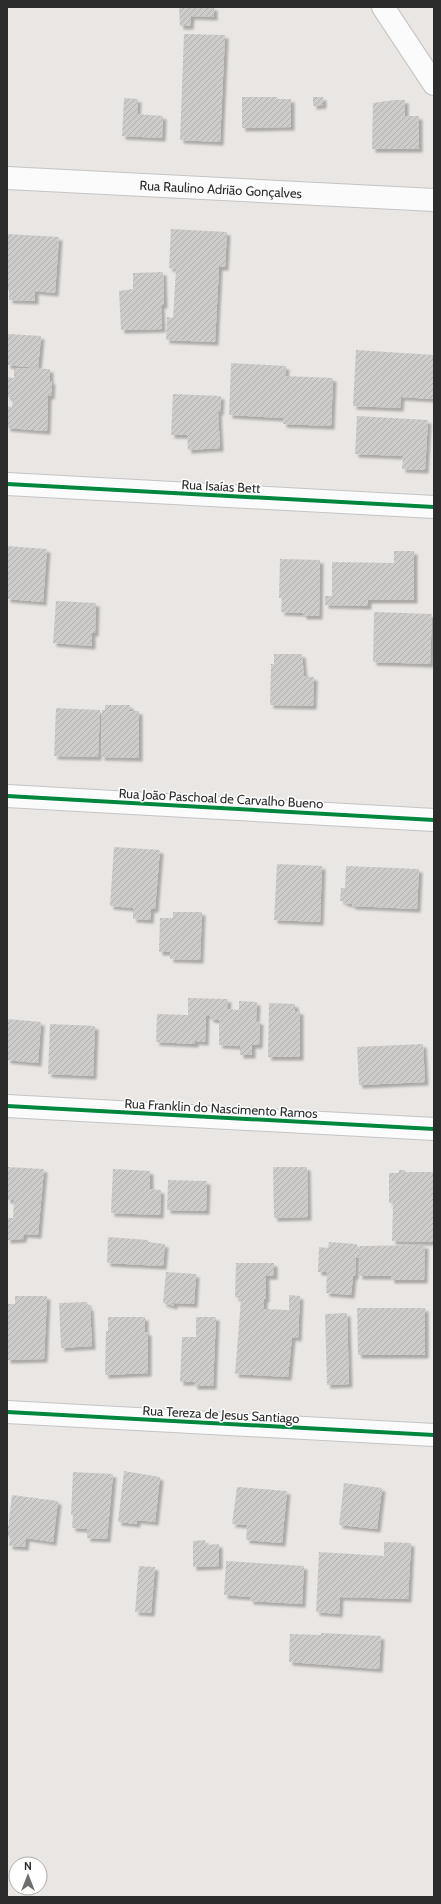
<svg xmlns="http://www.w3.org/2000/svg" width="441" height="1904" viewBox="0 0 441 1904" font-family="Cabin,sans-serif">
	<defs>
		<pattern id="building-hatch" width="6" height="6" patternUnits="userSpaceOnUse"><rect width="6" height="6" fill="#ceccca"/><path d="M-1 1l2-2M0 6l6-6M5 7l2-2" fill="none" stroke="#b1afae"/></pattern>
		<filter id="shadow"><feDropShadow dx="3.5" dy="3.5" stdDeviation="1" flood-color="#0004"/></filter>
	</defs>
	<rect width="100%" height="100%" fill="#e9e6e3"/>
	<!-- building -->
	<path fill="url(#building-hatch)" filter="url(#shadow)" d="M179,7h35v10l-23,-1 -1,10h-10z
		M184,34l41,1 -5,107 -40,-2z
		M242,97h35v2h14v28l-49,1z
		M313,97h10v8l-10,1z
		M124,98l14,1 -1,15 26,2 -1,22 -40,-2z
		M395,100h10v16h14v33h-47l1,-46z
		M171,229l56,3 -2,35h-6l-4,75 -49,-2 1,-23 6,1 3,-49 -7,-1z
		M7,234l52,3 -4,56 -20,-2v10l-26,-1v-10h-2z
		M163,272l1,33h-3l1,24 -41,1 -2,-39 14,-2v-16z
		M8,334l33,2 -3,32 -31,-3z
		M356,350l78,5v44l-33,-2 -1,11 -47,-2z
		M231,363l55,3 -1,10 48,2 -2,48 -48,-2v-6l-54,-3z
		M14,368l36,1v12h2l-1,15h-3l-1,35 -40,-3v-22l5,1 1,-9 -6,-1v-20l7,1z
		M173,394l48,2 -1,16h-2l2,36 -32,2 -1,-15h-16z
		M357,416l71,4 -3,50 -23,-1 1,-13 -48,-2z
		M7,546l40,3 -4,53 -36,-3z
		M394,551h20v49h-46v6l-43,-1v-9h7v-34l62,1z
		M280,559l40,1 -1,56h-16v-3l-22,-1 1,-14h-3z
		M56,601l40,2 -1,30h-3v13l-39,-3z
		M374,612l58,2 -2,50 -57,-2z
		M274,654h28l2,22 10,1 -1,29 -43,-1 1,-41h3z
		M105,705h25v6h9v47l-38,-1 1,-47h3z
		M56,708l44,2 -2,47 -44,-1z
		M114,847l46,3 -5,59h-4l-1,11 -17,-1v-11l-23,-2z
		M277,864l45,2 -2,56 -46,-2z
		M346,866l73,3 -2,40 -65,-3v-2l-8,-1v-2h-4l1,-13h4z
		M173,912h29l-2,48 -30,-1v-7h-11l1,-34h13z
		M188,998l40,1 -1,10 12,1v-9l18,1 -1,19h4l-1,24h-7v10h-12v-9l-21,-1v-25l-9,-1v-3l-4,-1 -1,27 -10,-1v3l-39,-2 1,-28 31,1z
		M269,1003l26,1v7h5v46h-32z
		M7,1019l34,3 -3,41 -31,-3z
		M50,1024l45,2 -2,50 -45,-2z
		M423,1044l2,38 -66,3 -2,-38z
		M7,1167l37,2 -6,66 -14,-1 -1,5 -16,1v-22h6l1,-18h-7z
		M273,1167h34l1,50 -34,1z
		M113,1169l37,2v18l11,1 -1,25 -49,-2z
		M399,1170h6v2h29v70l-42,-1 1,-38h-4v-30h10z
		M168,1180l39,1 -1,30 -39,-1z
		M108,1237l40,3v2l17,2 -2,22 -56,-3z
		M329,1242l28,2v3h2v11l-3,-1 -1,19h-2l-2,19 -25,-2 1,-21h-9l1,-25 9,1z
		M425,1245l-1,35h-33v-4h-32l1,-30z
		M236,1263h38v13h-8v23h-2v10l25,1v-15l11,1 -2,42 -6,-1 -4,40 -53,-3 6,-75 -6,-2z
		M166,1272l30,2 -2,30 -20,-1v3l-11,-3z
		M15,1296h32l-3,63 -37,1v-56h8z
		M87,1302l1,5h2l2,39 -31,2 -2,-45z
		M357,1308h68v47h-67z
		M347,1313l2,71 -22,1 -2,-71z
		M108,1317h37v15h3v41l-43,2 1,-44h2z
		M196,1317h20l-3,69h-19v-4h-14l2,-45h14z
		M124,1471l36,6 -5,45 -18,-2v4l-19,-2z
		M73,1472l40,2 -6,65 -20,-1v-9l-15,-1 1,-13h-2z
		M344,1483l38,5 -5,41 -38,-4z
		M237,1487l50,4 -5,52 -36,-3 1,-15 -15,-1z
		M12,1495l46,6 -5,41 -27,-4 -1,9 -16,-1 1,-9 -3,-1z
		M205,1540l1,5 13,-1v22l-26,1v-26z
		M384,1542l27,1 -3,56 -68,-2 -1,17 -23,-2 3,-60 65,4z
		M226,1561l78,5 -2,38 -52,-3v-4l-26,-2z
		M139,1566l16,1 -4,46 -16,-1z
		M321,1633l60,3 -2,33 -90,-7 1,-28 31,1z"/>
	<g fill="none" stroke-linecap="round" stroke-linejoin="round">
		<!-- minor casing -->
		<g stroke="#c5c4c5" stroke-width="24">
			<g id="minor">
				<path id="s1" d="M7,178l427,22"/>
				<path d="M7,484l427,23"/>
				<path d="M7,796l427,24"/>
				<path d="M7,1106l427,23"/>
				<path d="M7,1412l427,23"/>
			</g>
		</g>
		<!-- tertiary casing -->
		<g stroke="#c5c4c5" stroke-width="24">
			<path id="tertiary" d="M383,7l51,77"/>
		</g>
		<!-- minor -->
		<use href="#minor" stroke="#fcfbfb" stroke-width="22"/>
		<!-- tertiary -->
		<use href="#tertiary" stroke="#fcfbfb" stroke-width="22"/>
		<!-- cycleway casing -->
		<g stroke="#fff" stroke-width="6">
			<path id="cycleway" d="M7,484l427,23
				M7,796l427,24
				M7,1106l427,23
				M7,1412l427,23"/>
		</g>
		<!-- cycleway -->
		<use href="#cycleway" stroke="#00873e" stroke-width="4"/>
	</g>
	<g text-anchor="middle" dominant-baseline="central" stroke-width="3" stroke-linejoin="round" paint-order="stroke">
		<!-- street labels -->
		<g font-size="13" fill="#2c2c2c" stroke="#fff">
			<text stroke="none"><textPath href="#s1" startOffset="214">Rua Raulino Adrião Gonçalves</textPath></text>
			<text transform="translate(221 486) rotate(3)">Rua Isaías Bett</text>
			<text transform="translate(221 798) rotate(3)">Rua João Paschoal de Carvalho Bueno</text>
			<text transform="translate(221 1108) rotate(3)">Rua Franklin do Nascimento Ramos</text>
			<text transform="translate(221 1414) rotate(3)">Rua Tereza de Jesus Santiago</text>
		</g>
	</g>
	<!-- border -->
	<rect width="441" height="1904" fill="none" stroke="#2c2c2c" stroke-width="16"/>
	<!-- north arrow -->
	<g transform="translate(28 1876)"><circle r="19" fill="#ffffff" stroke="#ababab"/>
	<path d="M0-3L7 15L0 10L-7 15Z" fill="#6e6d6c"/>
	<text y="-6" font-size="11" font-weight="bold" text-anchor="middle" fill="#2c2c2c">N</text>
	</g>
</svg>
